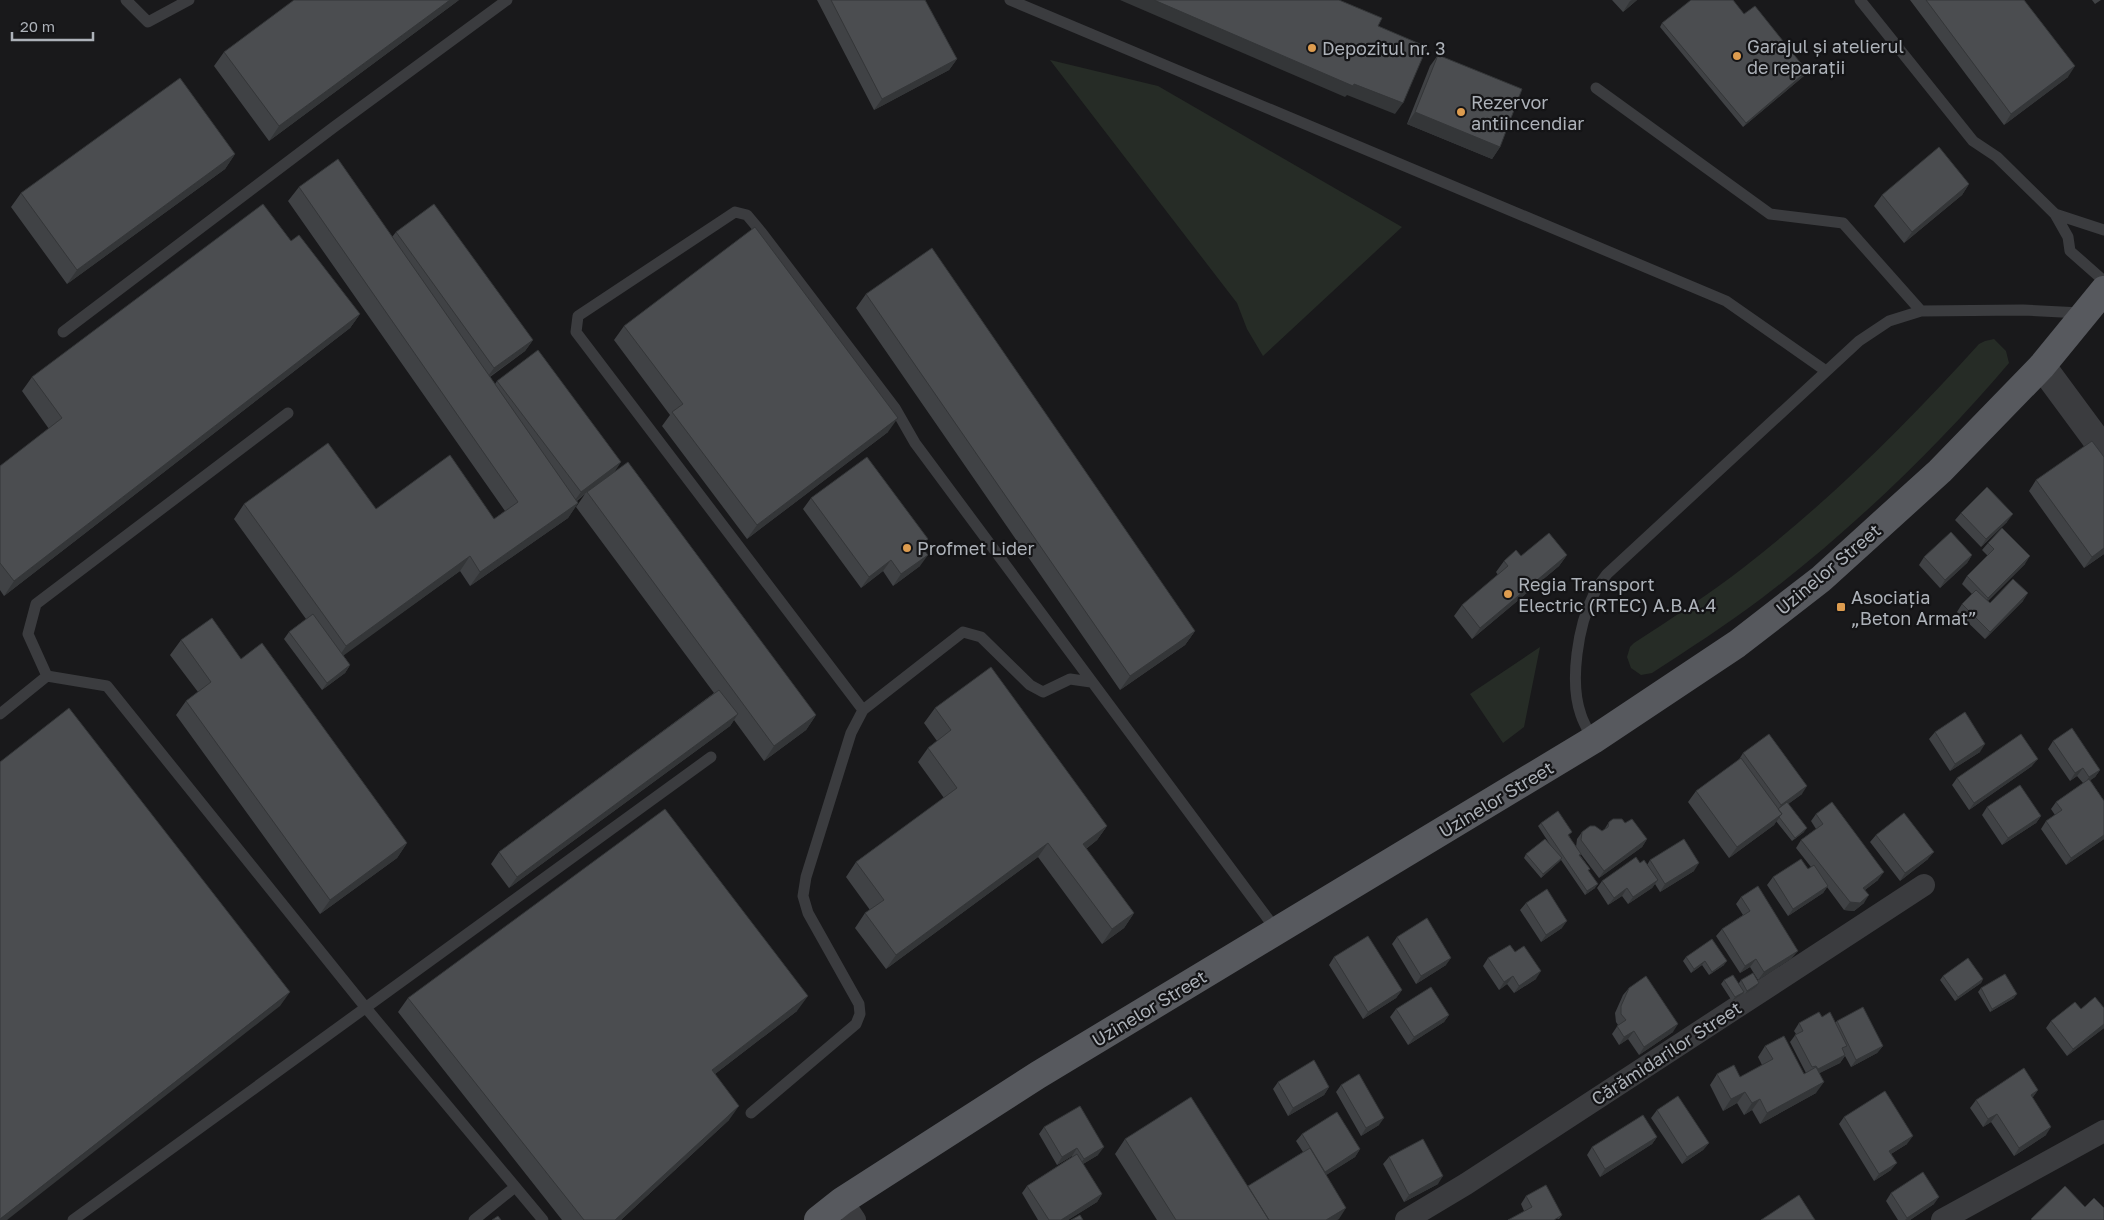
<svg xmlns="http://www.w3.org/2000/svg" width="2104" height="1220" viewBox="0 0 2104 1220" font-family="'Golos Text',sans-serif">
	<rect width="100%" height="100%" fill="#19191b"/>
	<!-- green -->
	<path fill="#262c26" d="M1050,60l108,26 244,141 -139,129 -16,-27 -10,-26z
		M1994,339l12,12 3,12c-71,84 -160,169 -247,235 -36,27 -73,51 -110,75l-11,2 -10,-7 -4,-11 3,-10 4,-4c37,-24 74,-48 109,-75 86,-67 163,-143 236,-224l6,-3z
		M1540,647l-16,80 -21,16 -33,-49z"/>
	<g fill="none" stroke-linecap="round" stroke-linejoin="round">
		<!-- service -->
		<path stroke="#3b3c3f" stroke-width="11" d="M126,0l22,22 41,-22
			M1010,0l716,301 100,70
			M1860,0l113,141 24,16 58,57 13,23 2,14 34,30
			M1596,88l174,126 73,9 78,88
			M2055,214l49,16
			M63,332l271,-205 173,-127
			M47,676l-19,-42 8,-30 252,-191
			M863,710l-287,-378 2,-16 157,-104 12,3 15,18 133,175 20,35 362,488
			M0,714l47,-38 60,10 259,322 177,212
			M1593,740c-4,-8 -9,-16 -12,-25 -12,-33 -3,-90 13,-121 3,-7 8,-13 13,-20l252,-233 30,-20 32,-10 102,-1 58,3
			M751,1113l105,-89 4,-10 -1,-10 -51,-91 -5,-17 3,-19 45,-144 12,-23 100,-78 18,5 49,48 13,7 27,-13 21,3
			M73,1220l638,-463
			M474,1220l41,-33"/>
		<!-- minor -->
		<path stroke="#3b3c3f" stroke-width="22" d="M842,1201l13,19
			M1406,1220l60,-36 458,-299
			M1942,1220l162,-89"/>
		<!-- tertiary -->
		<path stroke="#3b3c3f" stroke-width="28" d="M2042,366l62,84"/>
		<!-- primary -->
		<path stroke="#57595e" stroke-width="28" d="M818,1220l24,-19 196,-126 555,-335 144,-96 84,-65 119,-108 102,-105 62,-76"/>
	</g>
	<!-- wall -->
	<path fill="#404245" d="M459,0l-190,141 -55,-75 10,-14z
		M817,0h108l32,59 -8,11 -75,40z
		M1612,0h25l-14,12z
		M1910,0h114l44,77 -64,48z
		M2092,0h9l-6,4z
		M1744,14l63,57 -2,4 -62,52 -83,-100 2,-4z
		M1438,55l62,92 -8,12 -85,-35 23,-58z
		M235,154l-10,15 -158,115 -56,-77 10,-14z
		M1969,184l-7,11 -58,48 -30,-37 8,-11z
		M299,187l93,50 4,-5 137,108 -8,11 -35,26 5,7 2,-3 117,91 202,243 -10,15 -42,31 -30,-41 -4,6 -221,162 -18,-24 8,-12 215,-159 -138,-186 9,-13 -8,7 1,2 -10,15 -98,68 -10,-15 -117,84 7,10 -5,8 -23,17 -38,-51 5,-7 17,-13 -72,-100 10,-15 132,5 118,10 11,-8 -217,-310z
		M291,241l69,73 -10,14 -346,268 -4,-6v-124l49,-37 -27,-38 10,-14z
		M866,294l329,337 -10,14 -65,45 -264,-382z
		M624,326l264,106 -141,107 -85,-113 8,-11 -56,-75z
		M2036,480l68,74 -20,14 -55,-77z
		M811,498l111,49 -2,19 -27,20 -10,-15 -22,17 -58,-79z
		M1961,513l46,9 -26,25 -26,-27z
		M1988,543l37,21 -37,37 2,2 33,-2 -38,38 -28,-27 5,-8 10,-10 -10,-10 5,-8 21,-20 -6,-6z
		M1567,555l-8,11 -87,73 -18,-23 8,-11 36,-30 -2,-3 8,-11 17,-5z
		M1972,555l-5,8 -27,25 -21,-23 5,-8z
		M181,640l60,19 166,184 -10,15 -77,56 -144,-199 10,-14 12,-9 -28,-37z
		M935,708l172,118 -10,14 -11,9 48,64 -10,15 -22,16 -64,-87 -152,112 -31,-41 10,-15 5,-3 -24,-33 10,-15 88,-64 -26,-36 10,-14 9,-7 -13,-18z
		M1935,732l45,20 -30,19 -21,-32z
		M2053,741l47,29 -5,7 -5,3 14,21v38l-38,26 -25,-36 5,-8 9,-6 -4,-6 5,-7 27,-19 -6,-7 -7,5 -22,-32z
		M1743,753l59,41 -14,10 16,28 -12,9 -16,-20 -2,4 -45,33 -41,-56 8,-11 42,-30z
		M2032,766l-63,44 -17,-25 5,-7z
		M1987,807l54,9 -5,7 -34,22 -20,-30z
		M1816,814l62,66 -13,10 -1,13 -10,8 -10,-1 -17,-23 -4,6 -35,23 -21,-31 6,-8 35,-8 3,-2 -15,-19 5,-8 15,-11 -5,-8z
		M1609,822l16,1 22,16 -5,8 -43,31 -22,-29 4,5 -1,1 10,14 -2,2 7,17 -10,7 -24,-35 -20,18 -17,-20 2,-4 25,-8 -13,-20 3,-3 29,13 -1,1 7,10 1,-8 5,-7 20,-1 2,-1z
		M1876,835l52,24 -28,22 -30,-39z
		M1650,860l44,11 -34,21 -5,-8 -3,4 -24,16 -6,-8 -14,9 -11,-17 5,-7 38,-18 7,2z
		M1741,897l51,61 -34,22 -8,-13 -10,6 -24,-37 6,-7 21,-14 -7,-11z
		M1526,903l36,25 -21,14 -21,-32z
		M1397,937l49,28 -30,19 -24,-40z
		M1334,957l68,33 -6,8 -33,21 -34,-54z
		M1686,957l38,8 -15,10 -7,-10 -11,8 -8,-12z
		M1488,958l48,21 -22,14 -7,-9 -8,6 -16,-24z
		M1943,976l40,3 -2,4 -26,18 -15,-21z
		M1724,980l15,3 2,-3 15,7 -11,7 -2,-2 -2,3 -9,6 -11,-17z
		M1629,988l44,44 -34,23 -11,-16 -9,6 -7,-11 6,-9 -2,-3 -1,-9 8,-18z
		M1981,988l33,10 -24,14 -12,-20z
		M408,998l389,13 -82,63 14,46 -108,100h-59l-164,-208z
		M2104,1008v20l-37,28 -21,-28 5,-7z
		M1396,1009l53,6 -5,7 -36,23 -18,-28z
		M1822,1017l13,6 2,-2 46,25 -6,7 -26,14 -6,-11 -5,7 -21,10 -3,20 -56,31 -8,-14 -8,5 -7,-12 -14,8 -13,-26 7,-11 23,3 22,-12 -4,-8 7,-11 39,28 2,-1 -16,-31 6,-8 -2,-3 5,-8z
		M1278,1082l51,5 -5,8 -36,21 -15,-27z
		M1341,1085l38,40 -18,11 -25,-44z
		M2038,1090l-6,8 14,37 -32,21 -23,-34 -8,5 -13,-19 6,-8z
		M1657,1110l52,33 -6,7 -21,14 -31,-46z
		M1844,1117l63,27 -16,10v16l-17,11 -35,-57z
		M1044,1127l54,28 -15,9 19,30 -5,8 -29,18h-30l-16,-27 5,-7 45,-29v-1l-15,9 -18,-31z
		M1302,1134l58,15 -5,8 -29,18 13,44 -3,1h-179l-42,-66 10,-15 123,47 55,-34 -7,-11z
		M1657,1137l-5,7 -52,33 -13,-22 5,-8z
		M1389,1157l49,27 -34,18 -21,-38z
		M1891,1193l43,11 -24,16h-12l-12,-19z
		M1526,1196l36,19 -3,4 -35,-8 -3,-7z"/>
	<!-- shaded-wall -->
	<path fill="#343638" d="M450,0h9l-190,141 10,-15z
		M1120,0h34l200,84 49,19 -8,11 -48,-19 -2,2z
		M1632,0h5l-14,12 7,-11z
		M957,59l-8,11 -75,40 8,-11z
		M2075,66l-7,11 -64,48 7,-11z
		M1807,71l-2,4 -62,52 3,-4z
		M1415,112l85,35 -8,12 -85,-35z
		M235,154l-10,15 -158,115 10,-14z
		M1969,184l-7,11 -58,48 8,-11z
		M360,314l-10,14 -346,268 10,-15z
		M533,340l-8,11 -39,28 8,-11z
		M898,418l-10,14 -141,107 10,-14z
		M621,462l-7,11 -27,19 -14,11 8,-11z
		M578,503l-10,15 -98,68 10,-14z
		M2013,514l-6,8 -26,25 5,-8z
		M928,539l-8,11v-5z
		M2104,548v6l-20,14 8,-11z
		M928,555l-8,11 -27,20 8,-12z
		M1567,555l-8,11 -87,73 8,-11z
		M1972,555l-5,8 -27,25 5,-8z
		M470,556l-10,15 -124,90 10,-15z
		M2030,556l-5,8 -42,41 5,-7z
		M891,560l-8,11 -22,17 8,-11z
		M2028,593l-5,8 -38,38 5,-7z
		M1195,631l-10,14 -65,45 10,-14z
		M350,665l-5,8 -23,17 5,-7z
		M738,714l-8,12 -221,162 8,-11z
		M816,715l-10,15 -42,31 10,-15z
		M1985,744l-5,8 -30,19 5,-7z
		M2038,759l-6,7 -63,44 5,-7z
		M2083,768l-6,8 -7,5 5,-8z
		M2100,770l-5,7 -11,8 5,-8z
		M1807,786l-5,8 -26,19 5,-8z
		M1782,814l-8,11 -45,33 8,-11z
		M2041,816l-5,7 -34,22 6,-7z
		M1107,826l-10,14 -24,19 10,-15z
		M1807,828l-3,4 -12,9 3,-3z
		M2104,835v4l-38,26 5,-7z
		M1647,839l-5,8 -43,31 5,-7z
		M407,843l-10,15 -77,56 10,-14z
		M1048,843l-10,14 -152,112 10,-14z
		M1934,852l-6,7 -28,22 5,-8z
		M1562,858l-3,4 -18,16 2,-4z
		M1699,863l-5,8 -34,21 5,-8z
		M1884,872l-6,8 -20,15 5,-7z
		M1658,880l-6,8 -24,16 5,-7z
		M1598,884l-3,4 -10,7 2,-4z
		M1828,886l-5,7 -35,23 5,-7z
		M1627,888l-5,8 -14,9 6,-7z
		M1869,895l-5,8 -10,8 -10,-1 6,-8z
		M1134,913l-10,15 -22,16 10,-15z
		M1567,921l-5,7 -21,14 5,-7z
		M1798,951l-6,7 -34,22 6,-8z
		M1451,958l-5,7 -30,19 5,-8z
		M1756,959l-6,8 -10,6 5,-7z
		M1705,961l-3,4 -11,8 3,-4z
		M1727,961l-3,4 -15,10 3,-3z
		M1541,971l-5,8 -22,14 5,-7z
		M1513,976l-6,8 -8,6 5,-8z
		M1983,979l-2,4 -26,18 3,-4z
		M1759,983l-3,4 -11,7 2,-3z
		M1402,990l-6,8 -33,21 5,-7z
		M290,992l-10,14 -273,214h-7v-1z
		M1744,992l-3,3 -9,6 3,-4z
		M2017,994l-3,4 -24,14 2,-3z
		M808,996l-11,15 -95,73 10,-14z
		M1449,1015l-5,7 -36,23 6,-8z
		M1678,1024l-5,8 -34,23 5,-8z
		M2104,1024v4l-37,28 6,-7z
		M1634,1031l-6,8 -9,6 5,-8z
		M1883,1046l-6,7 -26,14 5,-7z
		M1845,1055l-5,8 -28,14 6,-8z
		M1824,1082l-8,11 -56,31 7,-11z
		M1329,1087l-5,8 -36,21 5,-8z
		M2038,1090l-5,7 -8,6 6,-8z
		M1745,1092l-8,11 -14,8 8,-12z
		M1760,1099l-8,11 -8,5 8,-12z
		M739,1106l-10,14 -108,100h-6z
		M1997,1114l-6,8 -8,5 5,-8z
		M1384,1118l-5,7 -18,11 5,-8z
		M2051,1127l-5,8 -32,21 5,-8z
		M1913,1136l-6,8 -23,14 5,-7z
		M1657,1137l-5,7 -52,33 5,-8z
		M1709,1143l-6,7 -21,14 5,-7z
		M1104,1147l-6,8 -20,12 6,-8z
		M1077,1148l-5,8 -15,9 5,-8z
		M1360,1149l-5,8 -35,22 5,-7z
		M1897,1163l-6,7 -17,11 5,-7z
		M1443,1176l-5,8 -34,18 5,-7z
		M1102,1194l-5,8 -29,18h-7z
		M1939,1197l-5,7 -24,16h-5l2,-2z
		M1346,1208l-7,11 -3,1h-10z"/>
	<!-- building -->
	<path fill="#4b4d50" stroke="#343638" d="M294,0h156l-171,126 -55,-74z
		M831,0h94l32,59 -75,40z
		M1154,0h185l43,18 -4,8 49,21 -24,56 -49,-19 -1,2z
		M1691,0h42l11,14 11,-8 52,65 -61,52 -84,-100z
		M1926,0h98l51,66 -64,48z
		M1438,55l84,34 -22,58 -85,-35z
		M180,78l55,76 -158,116 -56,-77z
		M1939,147l30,37 -57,48 -30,-37z
		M338,159l240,344 -98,69 -10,-16 -124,90 -102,-142 84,-61 48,66 74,-54 44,64 24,-17 -219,-315z
		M263,204l28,37 8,-6 61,79 -346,267 -14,-18v-97l62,-48 -30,-41z
		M434,204l99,136 -39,28 -98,-136z
		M755,227l143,191 -141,107 -85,-113 11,-8 -59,-78z
		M932,248l263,383 -65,45 -264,-382z
		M538,350l83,112 -40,30 -84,-111z
		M2092,441l12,16v91l-12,9 -56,-77z
		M867,457l61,82 -8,6 8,10 -27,19 -10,-14 -22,17 -58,-79z
		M628,462l188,253 -42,31 -187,-254z
		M1987,487l26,27 -27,25 -25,-26z
		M2002,528l28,28 -42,42 -21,-22 27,-27 -6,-6z
		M1951,532l21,23 -27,25 -21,-23z
		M1549,533l18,22 -87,73 -18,-23 46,-39 -4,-5 12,-11 5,6z
		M2013,579l15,14 -38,39 -28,-28 14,-14 14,13z
		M313,614l37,51 -23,18 -38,-51z
		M212,618l29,41 21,-16 145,200 -77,57 -144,-199 25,-19 -30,-42z
		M991,667l116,159 -24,18 51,69 -22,16 -64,-86 -152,112 -31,-42 19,-13 -28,-38 101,-74 -29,-40 23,-18 -16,-22z
		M719,690l19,24 -221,163 -18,-25z
		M69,708l221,284 -290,227v-457z
		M1965,712l20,32 -30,20 -20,-32z
		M2072,728l28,42 -11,7 -6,-9 -8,5 -22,-32z
		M1769,734l38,52 -26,19 -38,-52z
		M2021,734l17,25 -64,44 -17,-25z
		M1741,758l41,56 -45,33 -41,-56z
		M2089,779l15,22v34l-33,23 -25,-37 16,-11 -6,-8z
		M2020,785l21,31 -33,22 -21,-31z
		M1787,802l20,26 -12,10 -16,-21 3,-3 -4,-5z
		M1832,802l52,70 -21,16 6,7 -9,8 -10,-1 -49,-62 22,-16 -7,-10z
		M665,809l143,187 -96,74 27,36 -124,114h-31l-176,-222z
		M1558,811l14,21 -4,3 13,19 -2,1 11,14 -2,1 10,14 -11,7 -46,-68z
		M1904,813l30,39 -29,21 -29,-38z
		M1613,819h9l3,4 7,-4 15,20 -43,32 -23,-31 1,-8 8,-6h5l7,5 6,-4 1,-5z
		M1545,839l17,19 -19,16 -17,-20z
		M1684,839l15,24 -34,21 -15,-24z
		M1636,857l4,6 4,-3 14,20 -25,17 -6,-9 -13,10 -12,-17z
		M1801,859l7,10 6,-4 14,21 -35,23 -20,-32z
		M1758,886l40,65 -34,21 -8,-13 -11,7 -23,-37 28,-18 -9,-14z
		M1547,889l20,32 -21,14 -20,-32z
		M1427,918l24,40 -30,18 -24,-39z
		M1368,936l34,54 -34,22 -34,-55z
		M1712,939l15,22 -15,11 -7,-11 -11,8 -8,-12z
		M1510,945l5,7 9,-6 17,25 -22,15 -6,-10 -9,6 -16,-24z
		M1968,958l15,21 -25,18 -15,-21z
		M1753,973l6,10 -12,8 -6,-11z
		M2005,974l12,20 -25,15 -11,-21z
		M1733,975l11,17 -9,5 -11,-17z
		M1646,976l32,48 -34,23 -10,-16 -10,6 -7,-11 9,-6 -5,-6v-8l8,-18z
		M1431,987l18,28 -35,22 -18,-28z
		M2095,997l9,11v16l-31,25 -22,-28 24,-19 6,7z
		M1863,1007l20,39 -27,14 -19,-39z
		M1819,1012l3,5 8,-5 17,34 -5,2 3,7 -27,14 -2,-3 -4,1 -17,-32 8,-4 -4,-8z
		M1784,1036l20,38 12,-7 8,15 -57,31 -7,-14 -8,4 -7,-11 -14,7 -14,-25 17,-9 6,12 33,-18 -8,-13z
		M1314,1060l15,27 -36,21 -15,-26z
		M2024,1068l14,22 -7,5 20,32 -32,21 -22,-34 -9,5 -12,-19z
		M1359,1074l25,44 -18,10 -25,-43z
		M1885,1091l28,45 -24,15 8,12 -18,11 -35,-57z
		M1678,1096l31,47 -22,14 -30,-47z
		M1191,1097l78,123h-93l-51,-81z
		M1080,1106l24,41 -20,12 -7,-11 -15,9 -18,-30z
		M1337,1112l23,37 -35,23 -23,-38z
		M1643,1115l14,22 -52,32 -13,-22z
		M1423,1139l20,37 -34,19 -20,-38z
		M1310,1148l36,60 -20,12h-57l-21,-34z
		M1077,1154l25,40 -41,26h-12l-22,-34z
		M1923,1172l16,25 -32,21 -16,-25z
		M1546,1185l16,30 -8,5h-46l24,-13 -6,-11z
		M2065,1186l20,21 9,-9 10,10v12h-72l-1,-1z
		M1799,1195l16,25h-54z
		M1080,1215l3,5h-12z
		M498,1216l3,4h-9z"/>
	<!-- markers -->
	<g fill="#dd9c4f" stroke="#141416" stroke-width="2">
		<circle cx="1312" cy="48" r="5"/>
		<circle cx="1737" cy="56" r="5"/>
		<circle cx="1461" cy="112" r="5"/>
		<circle cx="907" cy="548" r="5"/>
		<circle cx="1508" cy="594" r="5"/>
		<rect x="1836" y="602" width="10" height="10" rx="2.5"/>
	</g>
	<g text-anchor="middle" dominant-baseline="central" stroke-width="4.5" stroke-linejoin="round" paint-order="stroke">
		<!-- poi labels -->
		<g font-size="18" fill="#adb2b9" stroke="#141416" text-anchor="start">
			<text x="1747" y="46">Garajul și atelierul<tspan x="1747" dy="21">de reparații</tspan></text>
			<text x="1322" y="48">Depozitul nr. 3</text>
			<text x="1471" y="102">Rezervor<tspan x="1471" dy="21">antiincendiar</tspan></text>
			<text x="917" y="548">Profmet Lider</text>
			<text x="1518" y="584">Regia Transport<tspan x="1518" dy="21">Electric (RTEC) A.B.A.4</tspan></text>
			<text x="1851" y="597">Asociația<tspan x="1851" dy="21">„Beton Armat”</tspan></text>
		</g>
		<!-- street labels -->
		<g font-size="18" fill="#adb2b9" stroke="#141416">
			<text transform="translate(1828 569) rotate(-40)">Uzinelor Street</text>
			<text transform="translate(1496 799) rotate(-31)">Uzinelor Street</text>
			<text transform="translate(1149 1008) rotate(-31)">Uzinelor Street</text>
			<text transform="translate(1666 1053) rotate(-33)">Cărămidarilor Street</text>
		</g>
	</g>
	<!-- scale -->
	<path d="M12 32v8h81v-8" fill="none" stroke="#adb2b9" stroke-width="2.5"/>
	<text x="20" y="32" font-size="15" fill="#adb2b9" stroke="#141416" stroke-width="4" paint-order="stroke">20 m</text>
</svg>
